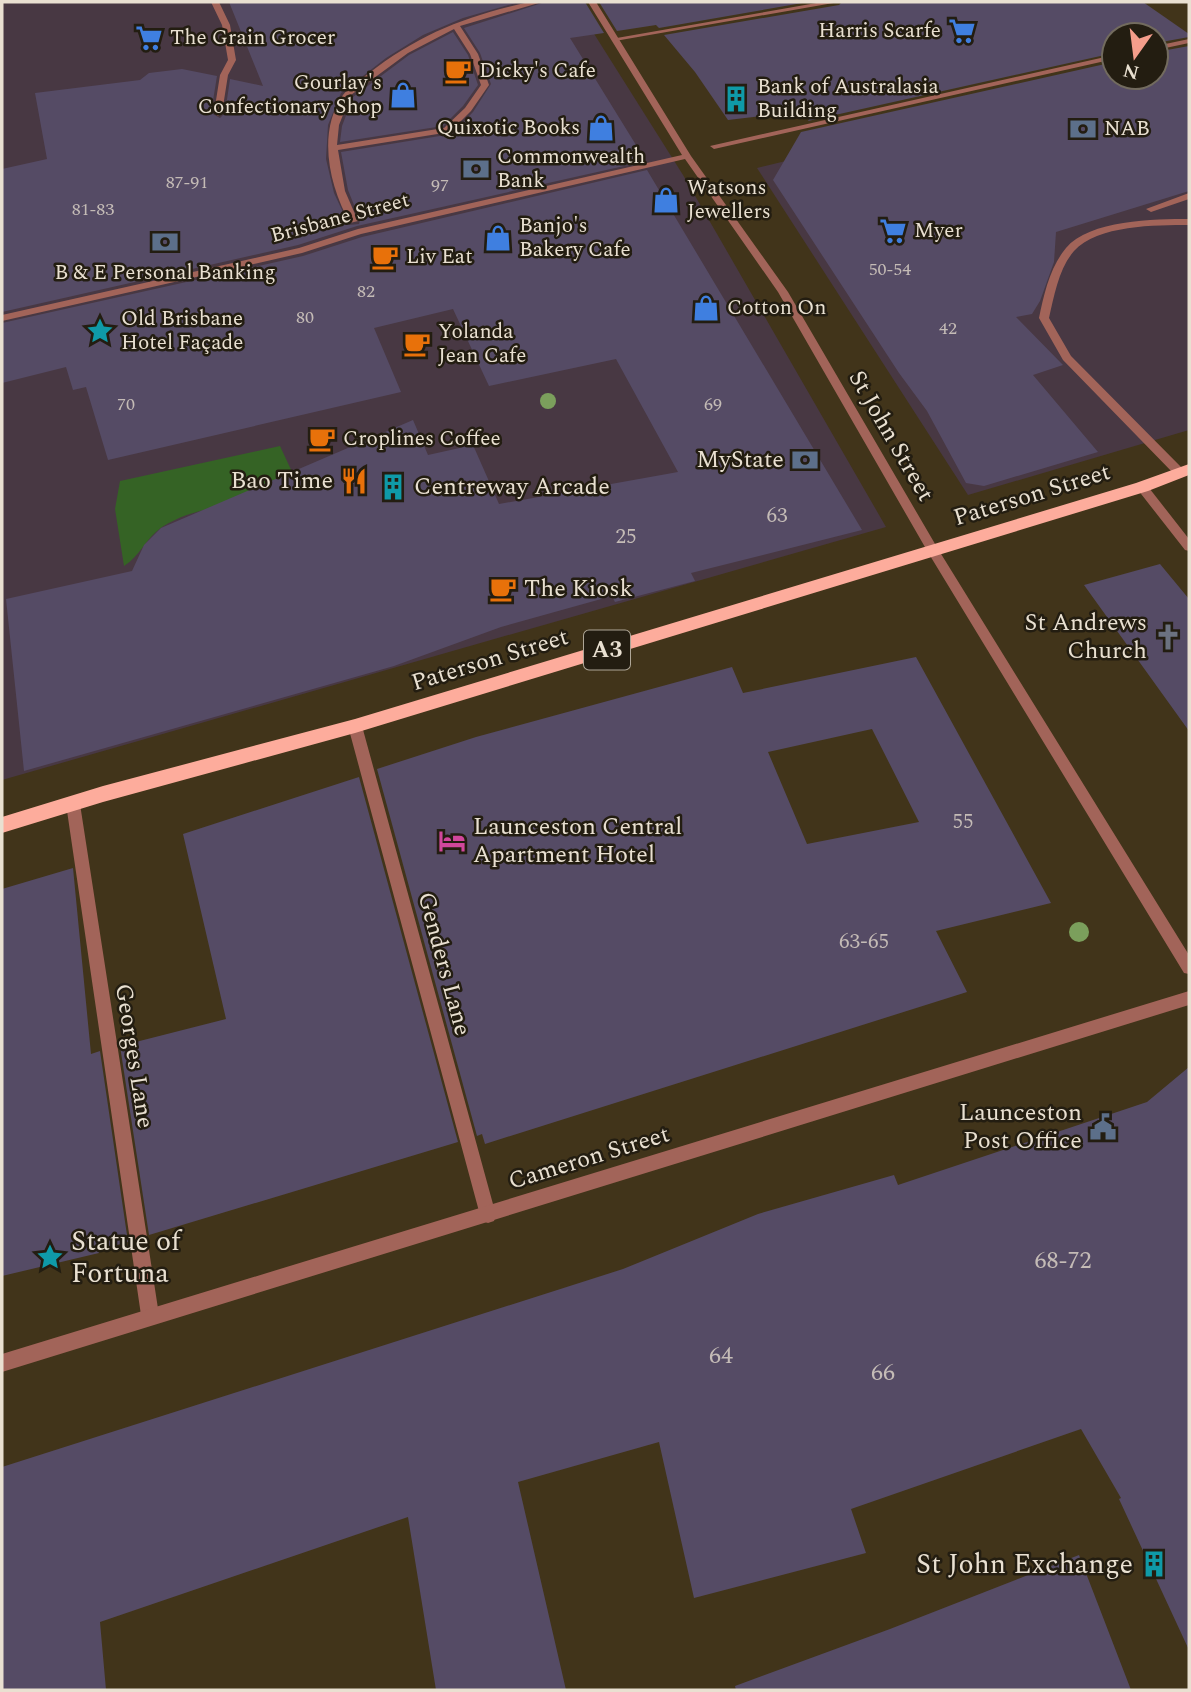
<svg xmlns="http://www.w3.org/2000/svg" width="1191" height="1692" viewBox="0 0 1191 1692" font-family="Spectral,serif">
	<rect width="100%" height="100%" fill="#41341a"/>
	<!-- commercial -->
	<path fill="#483843" d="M2,2h572l109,173 203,352 -884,253z
		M1189,63v367l-221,65 -211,-327 377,-91h22v-5z"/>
	<!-- green -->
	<path fill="#356325" d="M280,446l27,58c-47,-1 -104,-3 -145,23 -16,11 -22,29 -38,39l-9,-57 5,-28z"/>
	<!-- building -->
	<path fill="#554b65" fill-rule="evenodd" d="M229,2h290l-56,16 -40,17 -37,23 -45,35 -13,32 -2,34 8,34 15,32 10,-1 1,-4 -12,-30 -7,-38 111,-18 21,-22 18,-28 -11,-31 -16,-25 81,-26h40l19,31 -34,5 66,107 -4,1 10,16 -285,64 -59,19 -296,67v-143l45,-10 -12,-66 105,-13 9,-7 33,-4 35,7 -6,37 9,5 5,-5 5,-34 33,7z
		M599,2h209l-149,26 -3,-3 -39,6z
		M842,2h301l46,32v3l-33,6v-8h-42v18l-306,68 7,-11 -87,10 -33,-48 -31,-37 175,-30z
		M453,32l15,23 10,30 -15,21 -20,20 -103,16 2,-16 11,-29 56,-42z
		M1189,46v145l-133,41 -2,30 -14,39 -8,13 -16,3 47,48 -30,10 65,77 -114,34 -18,-3 -39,-72 -28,-38 -126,-193 28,-48 313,-70v15h42v-25z
		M647,170l215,360 -171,43 4,8 -80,21 -3,-6 -111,31 -107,39 -370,105 -18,-172 126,-28 12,-26 17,-17 252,-108 15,35 45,-10 26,59 179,-32 -62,-113 -127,27 -36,-77 -79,19 27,64 -293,68 -22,-73 -13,3 -7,-23 -64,16v-60l301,-67 59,-19z
		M1160,564l29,35v132l-105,-146z
		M916,657l135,246 -115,28 31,61 -482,152 -3,-10 -5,2 -100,-367 99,-32 256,-70 11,26zM872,729l47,93 -112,22 -39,-92z
		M359,777l99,365 -309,93 -29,-189 106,-27 -43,-185z
		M73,868l18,186 9,-3 28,191 -29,8v3l-97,23v-387z
		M1189,1067v583l-70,-151 2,-1 -40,-69 -230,80 15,44 -172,45 -35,-156 -141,40 48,208h-130l-28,-173 -308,105 6,68h-104v-223l621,-198 135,-55 136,-39 4,10 249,-83z
		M1079,1555l52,135h-395l-1,-4 155,-57z"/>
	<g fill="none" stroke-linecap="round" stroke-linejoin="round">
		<!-- service -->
		<path fill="#a26459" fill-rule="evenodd" d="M211,2h8l11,23 6,35 -8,15 -6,38 -4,3 -4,-3 6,-38 8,-15 -6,-35z
			M822,2h17l-224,39 -4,-2z
			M1189,193v6l-38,13 -5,-3z
			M1189,219v6c-33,0 -92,0 -115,26 -15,17 -20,45 -25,67l22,38 112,113 2,3 -6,4 -4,-1 -112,-115 -24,-42c5,-24 11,-51 27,-70 23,-28 89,-29 123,-29z
			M1142,483l4,1 43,55v12l-4,-1 -47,-60v-6z
			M355,721l7,5 134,489 -2,6 -6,2 -6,-2 -2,-6 -132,-489z
			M73,798l5,2 2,4 79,511 -3,6 -6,3 -6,-3 -3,-6 -75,-511 2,-4z"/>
		<!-- pedestrian -->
		<path fill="#a26459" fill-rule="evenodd" d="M529,2h13l-82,24 18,28 11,31 -18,26 -21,21 -112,18 7,41 13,30 -8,2c-21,-37 -33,-91 -7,-128 6,-8 17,-15 25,-21 51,-40 98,-58 161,-72zM454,29l16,25 11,31 -16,23 -21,20 -107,17 2,-20 12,-30 57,-42z
			M1189,39v4l-33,7v-4z
			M1114,55v4l-400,90 -4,-3z"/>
		<!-- minor -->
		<path fill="#a26459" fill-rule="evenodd" d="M588,2h8l95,154 97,136 150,257 251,406v19l-5,-1 -255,-419 -151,-262 -93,-133 -324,75 -59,19 -300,68v-6l297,-67 59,-19 324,-74z
			M1189,991v14l-1187,367v-18z"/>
		<!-- trunk -->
		<path fill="#fdac9c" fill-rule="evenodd" d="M1189,464v11l-41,16 -793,242 -252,69 -101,31v-16l101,-31 252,-67 781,-236z"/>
	</g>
	<!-- trees -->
	<g fill="#7b9f5c">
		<circle cx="548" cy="401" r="8"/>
		<circle cx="1079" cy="932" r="10"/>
	</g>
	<!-- icons -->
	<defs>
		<g id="supermarket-bare" transform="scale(2.1)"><path d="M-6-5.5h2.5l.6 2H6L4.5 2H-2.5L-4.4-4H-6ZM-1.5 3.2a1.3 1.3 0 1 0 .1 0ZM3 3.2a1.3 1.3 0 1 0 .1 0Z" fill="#3f7fe0" stroke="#231d11" stroke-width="2.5" paint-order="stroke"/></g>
		<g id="cafe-bare" transform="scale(2.1)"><path d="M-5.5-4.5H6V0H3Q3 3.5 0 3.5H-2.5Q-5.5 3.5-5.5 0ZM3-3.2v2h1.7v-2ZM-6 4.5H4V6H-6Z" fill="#e8710a" stroke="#231d11" stroke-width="2.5" paint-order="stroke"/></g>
		<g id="shop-bare" transform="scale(2.1)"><path d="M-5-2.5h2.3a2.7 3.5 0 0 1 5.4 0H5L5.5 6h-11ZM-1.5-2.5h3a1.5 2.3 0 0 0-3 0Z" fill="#3f7fe0" stroke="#231d11" stroke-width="2.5" paint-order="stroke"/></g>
		<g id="building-bare" transform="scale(2.1)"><path d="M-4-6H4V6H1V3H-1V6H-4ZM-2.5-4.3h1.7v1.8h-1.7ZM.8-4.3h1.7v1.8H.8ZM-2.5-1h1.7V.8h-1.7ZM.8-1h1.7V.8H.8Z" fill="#0f9aa8" stroke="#231d11" stroke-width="2.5" paint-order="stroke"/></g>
		<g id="bank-bare" transform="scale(2.1)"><path d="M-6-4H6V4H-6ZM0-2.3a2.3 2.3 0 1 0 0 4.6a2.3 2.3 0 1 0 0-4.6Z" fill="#5c6f8a" stroke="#231d11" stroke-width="2.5" paint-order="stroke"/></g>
		<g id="sight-bare" transform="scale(2.1)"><path d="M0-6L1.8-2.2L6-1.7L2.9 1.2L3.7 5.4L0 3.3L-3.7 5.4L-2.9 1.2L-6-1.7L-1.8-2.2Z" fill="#0f9aa8" stroke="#231d11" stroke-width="2.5" paint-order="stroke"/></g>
		<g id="restaurant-bare" transform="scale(2.1)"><path d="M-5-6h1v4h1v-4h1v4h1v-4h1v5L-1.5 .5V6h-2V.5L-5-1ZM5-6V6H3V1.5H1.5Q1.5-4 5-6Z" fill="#e8710a" stroke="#231d11" stroke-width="2.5" paint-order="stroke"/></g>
		<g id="church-bare" transform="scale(2.1)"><path d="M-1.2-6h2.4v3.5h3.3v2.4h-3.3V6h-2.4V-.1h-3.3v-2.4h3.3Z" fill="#6b7280" stroke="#231d11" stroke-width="2.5" paint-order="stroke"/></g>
		<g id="hotel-bare" transform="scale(2.1)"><path d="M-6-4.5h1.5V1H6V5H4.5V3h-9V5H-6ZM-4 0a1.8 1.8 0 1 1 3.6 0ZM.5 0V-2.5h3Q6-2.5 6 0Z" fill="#d1479c" stroke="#231d11" stroke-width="2.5" paint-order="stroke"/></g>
		<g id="civic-bare" transform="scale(2.1)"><path d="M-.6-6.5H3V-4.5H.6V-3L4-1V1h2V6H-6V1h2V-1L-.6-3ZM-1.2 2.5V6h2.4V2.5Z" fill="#5c6f8a" stroke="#231d11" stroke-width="2.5" paint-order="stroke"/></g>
	</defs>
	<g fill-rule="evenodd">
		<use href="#supermarket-bare" x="962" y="31"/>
		<use href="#supermarket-bare" x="149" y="38"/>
		<use href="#cafe-bare" x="458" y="71"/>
		<use href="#shop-bare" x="403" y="95"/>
		<use href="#building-bare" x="736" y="99"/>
		<use href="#shop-bare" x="601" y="128"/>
		<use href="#bank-bare" x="1083" y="129"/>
		<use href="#bank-bare" x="476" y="169"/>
		<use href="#shop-bare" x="666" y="200"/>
		<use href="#supermarket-bare" x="893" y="231"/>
		<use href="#shop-bare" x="498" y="238"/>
		<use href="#bank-bare" x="165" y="242"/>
		<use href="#cafe-bare" x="385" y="257"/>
		<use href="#shop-bare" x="706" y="308"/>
		<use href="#sight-bare" x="100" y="331"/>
		<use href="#cafe-bare" x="417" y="344"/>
		<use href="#cafe-bare" x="322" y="439"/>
		<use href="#bank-bare" x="805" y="460"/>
		<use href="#restaurant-bare" x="354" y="481"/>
		<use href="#building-bare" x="393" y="487"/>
		<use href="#cafe-bare" x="503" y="589"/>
		<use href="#church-bare" x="1168" y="637"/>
		<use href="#hotel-bare" x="452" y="841"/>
		<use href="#civic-bare" x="1103" y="1127"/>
		<use href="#sight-bare" x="50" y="1257"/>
		<use href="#building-bare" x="1154" y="1564"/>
	</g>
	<g text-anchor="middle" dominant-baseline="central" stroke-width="5" stroke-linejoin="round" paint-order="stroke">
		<!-- far-number labels -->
		<g font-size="18" fill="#c4bbb6">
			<text x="187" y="182">87-91</text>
			<text x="440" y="185">97</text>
			<text x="93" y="209">81-83</text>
			<text x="890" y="269">50-54</text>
			<text x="366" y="291">82</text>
			<text x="305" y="317">80</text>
			<text x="948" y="328">42</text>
			<text x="126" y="404">70</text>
			<text x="713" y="404">69</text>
		</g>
		<!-- far-poi labels -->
		<g font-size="21" fill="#e9e0d1" stroke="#231d11" text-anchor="start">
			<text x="941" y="31" text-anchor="end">Harris Scarfe</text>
			<text x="170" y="38">The Grain Grocer</text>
			<text x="479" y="71">Dicky's Cafe</text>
			<text x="382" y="83" text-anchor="end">Gourlay's<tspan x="382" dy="24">Confectionary Shop</tspan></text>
			<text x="757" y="87">Bank of Australasia<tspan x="757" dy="24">Building</tspan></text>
			<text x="580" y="128" text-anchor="end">Quixotic Books</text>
			<text x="1104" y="129">NAB</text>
			<text x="497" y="157">Commonwealth<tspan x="497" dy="24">Bank</tspan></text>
			<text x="687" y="188">Watsons<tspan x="687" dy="24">Jewellers</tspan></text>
			<text x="519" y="226">Banjo's<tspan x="519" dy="24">Bakery Cafe</tspan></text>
			<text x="914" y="231">Myer</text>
			<text x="406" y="257">Liv Eat</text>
			<text x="165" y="273" text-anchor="middle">B &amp; E Personal Banking</text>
			<text x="727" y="308">Cotton On</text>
			<text x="121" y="319">Old Brisbane<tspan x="121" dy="24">Hotel Façade</tspan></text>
			<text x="438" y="332">Yolanda<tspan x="438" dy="24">Jean Cafe</tspan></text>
			<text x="343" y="439">Croplines Coffee</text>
		</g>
		<!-- far-street labels -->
		<g font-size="21" fill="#e9e0d1" stroke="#231d11">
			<text transform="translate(340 218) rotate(-15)">Brisbane Street</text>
		</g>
		<!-- number labels -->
		<g font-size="21" fill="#c4bbb6">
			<text x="777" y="516">63</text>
			<text x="626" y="537">25</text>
			<text x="963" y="822">55</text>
			<text x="864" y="942">63-65</text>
		</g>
		<!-- shield labels -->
		<rect fill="#231d11" stroke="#aea697" stroke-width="2" x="584" y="630.5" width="46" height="39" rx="5"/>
		<g font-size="23" font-weight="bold" fill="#e9e0d1">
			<text x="607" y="650">A3</text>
		</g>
		<!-- street labels -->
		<g font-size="24" fill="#e9e0d1" stroke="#231d11">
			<text transform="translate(891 436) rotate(60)">St John Street</text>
			<text transform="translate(1032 495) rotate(-17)">Paterson Street</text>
			<text transform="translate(490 660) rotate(-17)">Paterson Street</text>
			<text transform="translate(444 964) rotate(75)">Genders Lane</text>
			<text transform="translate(134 1056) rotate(81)">Georges Lane</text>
			<text transform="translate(589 1158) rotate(-17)">Cameron Street</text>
		</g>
		<!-- poi labels -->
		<g font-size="24" fill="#e9e0d1" stroke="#231d11" text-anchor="end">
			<text x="784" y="460">MyState</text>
			<text x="333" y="481">Bao Time</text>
			<text x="414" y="487" text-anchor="start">Centreway Arcade</text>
			<text x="524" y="589" text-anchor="start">The Kiosk</text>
			<text x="1147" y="623">St Andrews<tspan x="1147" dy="28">Church</tspan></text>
			<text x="473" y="827" text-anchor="start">Launceston Central<tspan x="473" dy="28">Apartment Hotel</tspan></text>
			<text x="1082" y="1113">Launceston<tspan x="1082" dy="28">Post Office</tspan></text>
		</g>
		<!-- near-number labels -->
		<g font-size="24" fill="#c4bbb6">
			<text x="1063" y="1261">68-72</text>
			<text x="721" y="1356">64</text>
			<text x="883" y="1373">66</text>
		</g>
		<!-- near-poi labels -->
		<g font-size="28" fill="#e9e0d1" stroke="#231d11" text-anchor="start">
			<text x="71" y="1241">Statue of<tspan x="71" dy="32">Fortuna</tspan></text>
			<text x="1133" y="1564" text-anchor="end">St John Exchange</text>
		</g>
	</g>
	<!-- border -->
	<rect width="1191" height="1692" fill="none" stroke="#e9e0d1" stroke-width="7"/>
	<!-- north arrow -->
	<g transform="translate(1135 56) rotate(194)"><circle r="33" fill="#231d11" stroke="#726b5e" stroke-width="2"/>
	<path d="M0-5L12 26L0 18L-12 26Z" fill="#f49d8b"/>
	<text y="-10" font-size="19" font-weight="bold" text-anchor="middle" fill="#e9e0d1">N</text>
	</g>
</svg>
